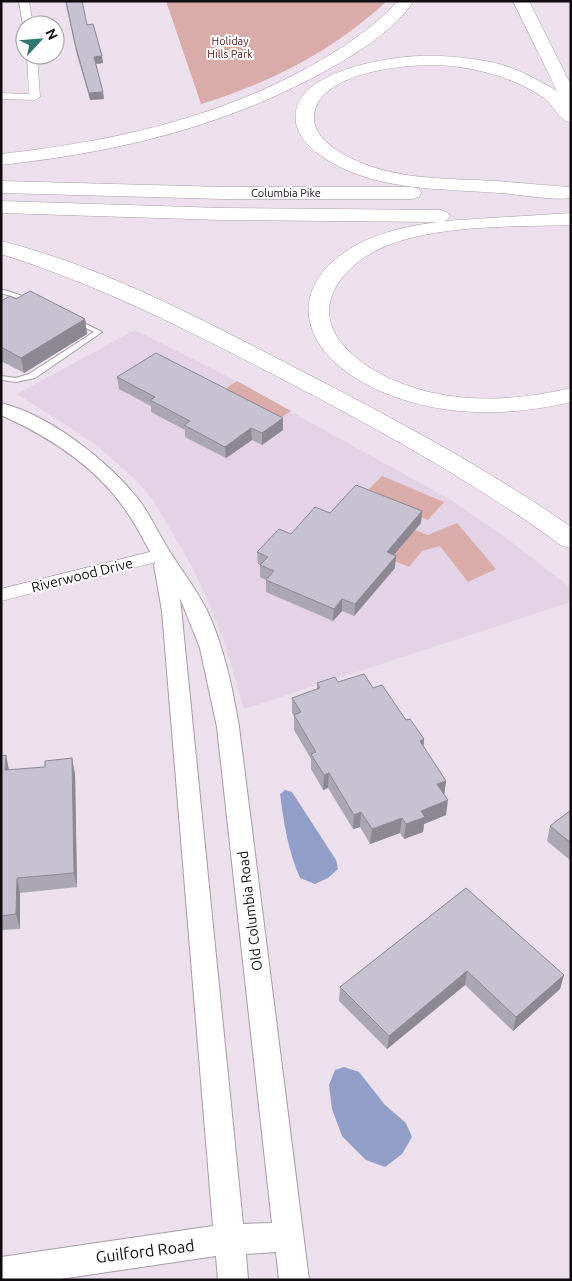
<svg xmlns="http://www.w3.org/2000/svg" width="572" height="1281" viewBox="0 0 572 1281" font-family="Ubuntu,sans-serif">
	<rect width="100%" height="100%" fill="#ebe0eb"/>
	<!-- built -->
	<path fill="#e4d3e4" d="M135,330l86,43 230,127 51,35 69,53v14l-327,107 -20,-68 -17,-42 -16,-34 -38,-65 -16,-19 -43,-38 -77,-49z"/>
	<!-- green -->
	<path fill="#d9acaa" d="M166,1h221c-56,51 -115,81 -186,103z
		M237,381l54,30 -19,13 -56,-29z
		M382,476l62,26 -16,18 -63,-27z
		M457,523l39,46 -28,13 -28,-36 -18,5 -13,16 -19,-8 25,-29 13,5z"/>
	<!-- water -->
	<path fill="#919fc8" d="M285,790l7,2 44,68 2,9 -10,9 -13,6 -15,-6c-12,-27 -16,-54 -20,-84z
		M344,1067l15,5 26,33 21,18 6,14 -10,17 -17,13 -19,-7 -24,-24 -10,-27 -3,-24 6,-15z"/>
	<g fill="none" stroke-linecap="round" stroke-linejoin="round">
		<!-- service casing -->
		<g stroke="#a69ca6" stroke-width="2">
			<path id="service" d="M1,289l31,10 1,1 -3,2 -29,-9z
				M76,319l26,13 -67,46 -19,4 -15,-2v-4l15,2 13,-4 65,-42 -20,-10v-2z"/>
		</g>
		<!-- minor casing -->
		<g stroke="#a69ca6" stroke-width="1">
			<path id="minor" d="M19,1h10l4,24h-8v2l-2,-2z
				M27,55h10l3,42 -5,3 -34,-1v-6l28,1z
				M162,549l6,2 2,4 -2,4 -167,42v-12z"/>
		</g>
		<!-- tertiary casing -->
		<g stroke="#a69ca6" stroke-width="2">
			<path id="tertiary" d="M1,403c49,12 107,58 138,97 12,16 20,35 31,52 14,22 30,42 40,65 15,35 23,73 29,110l70,553h-30l-3,-28 -30,2 2,26h-30l-2,-24 -163,24h-52v-23l212,-31 -51,-615 -8,-46 2,-3c-10,-17 -18,-34 -29,-50 -30,-45 -77,-75 -126,-97zM180,598l20,50 17,79 55,496 -29,1z"/>
		</g>
		<!-- motorway casing -->
		<g stroke="#a69ca6" stroke-width="1">
			<path id="motorway" d="M398,1h16c-20,29 -55,51 -85,68 -104,58 -211,83 -328,96v-11c107,-12 211,-34 306,-86 33,-18 65,-39 91,-67z
				M513,1h16l42,84v38c-13,-3 -17,-18 -27,-25 -26,-18 -54,-26 -84,-31 -37,-6 -142,1 -146,49 -1,16 12,27 24,35 48,30 105,27 158,30 24,2 48,4 72,6l3,1v10c-19,3 -52,-4 -72,-5 -61,-5 -129,-1 -182,-40 -9,-7 -19,-18 -21,-30 -8,-51 90,-66 124,-67 24,-1 48,2 71,6 24,5 45,17 66,29z
				M1,181l224,6h187l7,2 2,4 -2,4 -7,2h-187l-224,-6z
				M1,201l221,7 218,2 7,2 3,4 -3,4 -4,1 128,-8v12c-58,2 -141,-1 -194,25 -37,19 -67,58 -33,96 21,24 54,38 85,46 47,11 95,7 142,-4v14c-71,17 -150,15 -214,-23 -56,-34 -69,-90 -9,-129 26,-17 59,-24 90,-28l-216,-2 -221,-7z
				M1,241c100,25 194,75 285,122 97,50 195,101 285,164v21l-9,-2c-88,-64 -182,-116 -278,-166 -92,-48 -184,-95 -283,-126z"/>
		</g>
		<!-- service -->
		<use href="#service" fill="#fff" fill-rule="evenodd"/>
		<!-- minor -->
		<use href="#minor" fill="#fff" fill-rule="evenodd"/>
		<!-- tertiary -->
		<use href="#tertiary" fill="#fff" fill-rule="evenodd"/>
		<!-- motorway -->
		<use href="#motorway" fill="#fff" fill-rule="evenodd"/>
	</g>
	<!-- wall -->
	<path fill="#aaa7b3" d="M65,1h17l5,24 16,38 -7,1 8,35 -14,1 -13,-45z
		M1,294l1,6 14,-1 69,20 2,15 -63,39 -23,-12z
		M117,377l166,53 -21,15 -10,-5 -26,18 -41,-21v-7l-34,-18v-6l-32,-17z
		M422,511l-1,12 -27,32 1,13 -41,48 -12,-5 -9,10 -67,-29v-12l-6,-3v-12l-2,-1 -1,-12 73,-39z
		M338,682l35,6 51,51 -1,7 23,35 -2,14 2,20 -22,9 -1,8 -19,7 -4,-6 -30,11 -10,-17 -7,2 -25,-41 -5,2 -12,-21v-10l-17,-29v-14l-2,-3v-15l25,-9v-6z
		M1,756l8,14 66,4 2,113 -57,6v36l-19,1z
		M571,810v51l-24,-20 3,-15z
		M466,888l98,87 -4,14 -47,42 -48,-46 -78,64 -48,-48 1,-14z"/>
	<!-- shaded-wall -->
	<path fill="#8b8892" d="M102,56l1,7 -8,1 -1,-7z
		M103,92l1,7 -14,1 -1,-7z
		M85,319l2,15 -63,39 -3,-15z
		M283,418v12l-21,15v-12z
		M251,428l1,12 -26,18 -1,-11z
		M422,511l-1,12 -35,41 1,-12z
		M396,556l-1,12 -41,48 1,-12z
		M342,599v12l-9,10 1,-12z
		M424,739l-1,15 -3,-13z
		M6,755l3,15h-4z
		M72,758l3,16 2,113 -3,-14z
		M329,773l-1,15 -5,2 1,-15z
		M446,781l-2,15 -7,-12z
		M448,800l-2,15 -22,9 -1,8 -19,7 2,-15 15,-13z
		M361,812l-1,15 -7,2 1,-14z
		M402,818l-2,15 -30,11 2,-15z
		M17,878l3,15v36l-4,-15z
		M467,971l-2,14 -78,64 2,-13z
		M564,975l-4,14 -47,42 3,-14z"/>
	<!-- building -->
	<path fill="#c6c2d0" stroke="#8b8892" d="M66,1h16l5,24 6,-1 9,32 -8,1 9,35 -14,1 -13,-45z
		M30,291l55,28 -64,39 -20,-11v-46l9,-5 6,3z
		M156,353l127,65 -21,15 -11,-5 -26,19 -41,-22 6,-4 -40,-21 5,-3 -38,-20z
		M356,485l66,26 -35,41 9,4 -41,48 -13,-5 -8,10 -68,-29 8,-9 -14,-6 8,-8 -11,-5 22,-23 12,5 24,-27 15,6z
		M364,674l9,14 9,-3 24,35 4,-1 14,20 -4,2 26,40 -9,3 11,16 -27,11 4,6 -19,7 -4,-6 -30,11 -11,-17 -7,3 -25,-42 -5,2 -13,-21 5,-2 -22,-37 7,-3 -9,-14 28,-10 -3,-5 18,-6 3,5z
		M6,755l-1,15 40,-3v-6l27,-3 2,115 -57,5 -1,36 -15,2v-160z
		M571,810v33l-21,-17z
		M466,888l98,87 -48,42 -49,-46 -78,65 -49,-49z"/>
	<g text-anchor="middle" dominant-baseline="central" stroke-width="4" stroke-linejoin="round" paint-order="stroke">
		<!-- far-park labels -->
		<g font-size="11" fill="#501217" stroke="#fff">
			<text x="230" y="41">Holiday<tspan x="230" dy="13">Hills Park</tspan></text>
		</g>
		<!-- far-street labels -->
		<g font-size="11" fill="#0f0b0f" stroke="#fff">
			<text x="286" y="193">Columbia Pike</text>
		</g>
		<!-- street labels -->
		<g font-size="14" fill="#0f0b0f" stroke="#fff">
			<text transform="translate(82 575) rotate(-14)">Riverwood Drive</text>
			<text transform="translate(250 911) rotate(-97)">Old Columbia Road</text>
		</g>
		<!-- near-street labels -->
		<g font-size="16" fill="#0f0b0f" stroke="#fff">
			<text transform="translate(145 1251) rotate(-7)">Guilford Road</text>
		</g>
	</g>
	<!-- border -->
	<rect width="572" height="1281" fill="none" stroke="#0f0b0f" stroke-width="5"/>
	<!-- north arrow -->
	<g transform="translate(40 40) rotate(64)"><circle r="24" fill="#ffffff" stroke="#9f9d9f"/>
	<path d="M0-4L9 19L0 12L-9 19Z" fill="#2f776f"/>
	<text y="-8" font-size="14" font-weight="bold" text-anchor="middle" fill="#0f0b0f">N</text>
	</g>
</svg>
